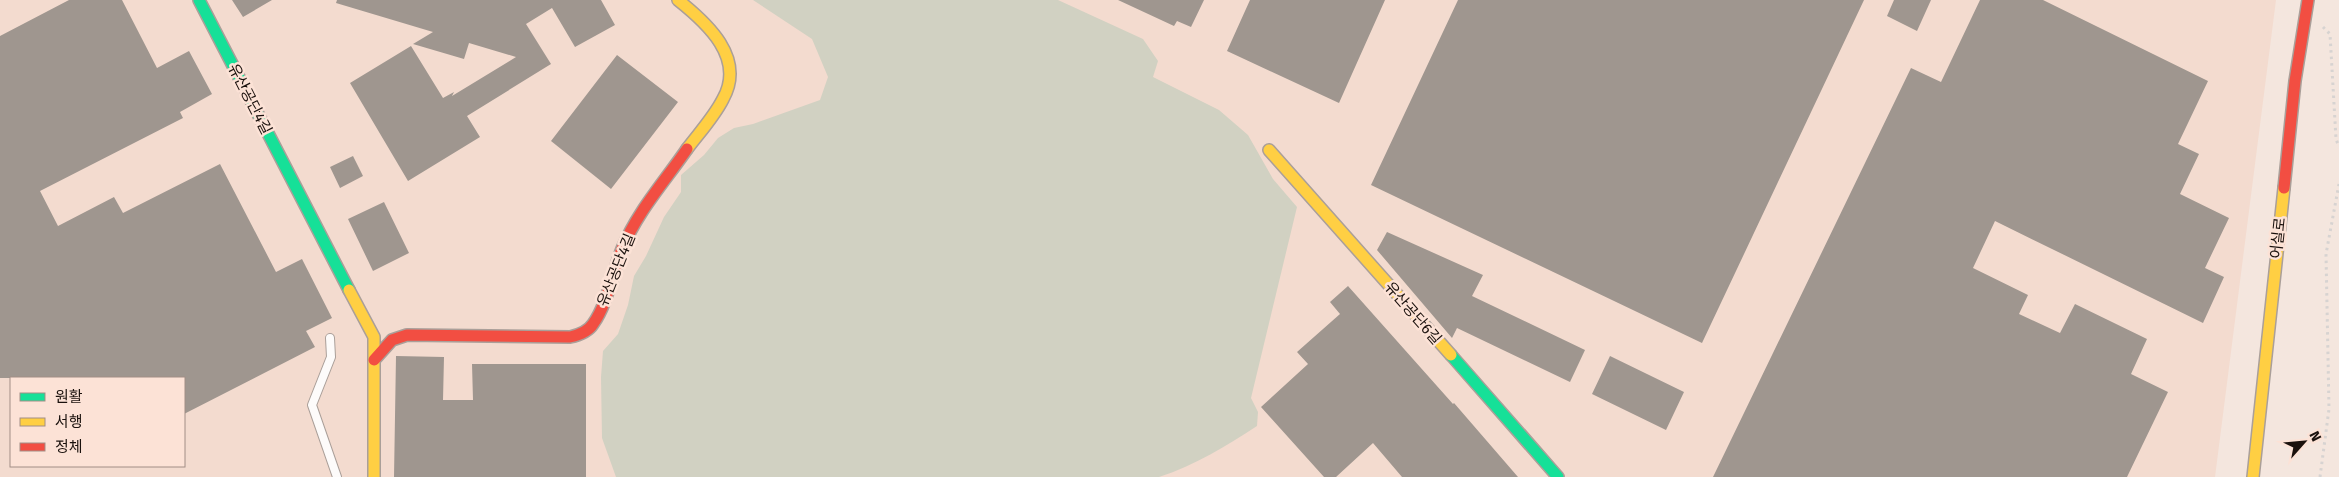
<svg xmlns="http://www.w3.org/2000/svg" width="2339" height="477" viewBox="0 0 2339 477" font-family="'Fira Sans','Noto Sans KR',sans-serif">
	<rect width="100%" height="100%" fill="#f4e6de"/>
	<!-- built -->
	<path fill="#f3dbcf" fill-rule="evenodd" d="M0,0h2276l-61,477h-2215zM11,378h173v88h-173z"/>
	<!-- green -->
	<path fill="#d1d1c2" d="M753,0h305l85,39 15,22 -5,16 66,33 29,25 25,44 24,28 -46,191 7,14 -1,14c-31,20 -61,39 -98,51h-543l-14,-39 -1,-61 2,-26 15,-17 10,-29 6,-29 12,-20 18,-39 17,-25v-17l23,-20 14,-17 16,-10 19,-4 67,-24 8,-23 -16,-38z"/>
	<!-- building -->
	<path fill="#9f968f" d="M69,0h53l35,68 32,-17 23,43 -32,18 3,6 -143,73 18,35 56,-29 9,16 97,-49 56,108 26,-13 30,59 -26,13 9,16 -131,67v-36h-184v-342z
		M232,0h40l-29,17z
		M337,0h264l14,25 -40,22 -23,-39 -26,16 25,40 -84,52 13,21 -72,44 -58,-98 61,-37 32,52 11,-6 -2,4 64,-39 -47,-14 -5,16 -51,-15 20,-12 -97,-29z
		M1118,0h86l-13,27 -14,-6 -3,5z
		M1250,0h135l-46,103 -112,-52z
		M1458,0h406l-162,343 -331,-158z
		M1894,0h37l-14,31 -30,-15z
		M1980,0h63l165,81 -30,63 21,10 -19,40 49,24 -24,50 19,9 -21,46 -208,-102 -22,47 55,27 -9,19 41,19 15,-29 72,35 -16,35 37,18 -41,85h-414l198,-409 30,14z
		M617,55l61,47 -67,87 -60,-48z
		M353,156l10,20 -23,12 -10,-21z
		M384,202l25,51 -36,18 -25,-52z
		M1387,232l96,43 -11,21 113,54 -15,32 -113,-54 -5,10 -75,-88z
		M1348,286l105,118 1,-1 64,74h-116l-29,-34 -37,34h-12l-63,-70 47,-43 -11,-12 43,-38 -10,-12z
		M396,356l48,1 -1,43h30l-1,-36h114v113h-192z
		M1610,356l74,36 -18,38 -74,-36z"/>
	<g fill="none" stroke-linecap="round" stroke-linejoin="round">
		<!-- lane casing -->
		<g stroke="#aa9f99" stroke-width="10">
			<path id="lane" d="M330,338l1,19 -19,48 25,72"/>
		</g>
		<!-- fast casing -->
		<g stroke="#aa9f99" stroke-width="14">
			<path id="fast" d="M199,0l150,290
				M1451,355l107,122"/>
		</g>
		<!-- slow casing -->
		<g stroke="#aa9f99" stroke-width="14">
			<path id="slow" d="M678,0c29,23 68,58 45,99 -9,18 -24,34 -36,50
				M1269,150l182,205
				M349,290l25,47v140
				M2253,477l31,-289"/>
		</g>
		<!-- jam casing -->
		<g stroke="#aa9f99" stroke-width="14">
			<path id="jam" d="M2284,188l11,-107 13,-81
				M374,360l18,-20 15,-5 163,2c9,-2 18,-5 23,-13 15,-21 19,-51 29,-75 15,-37 43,-68 65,-100"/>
		</g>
		<!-- path -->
		<path stroke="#d7d3d1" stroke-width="3" stroke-dasharray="2.5 4" stroke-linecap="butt" d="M2323,27l7,7 6,105 3,8
			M2320,477l9,-68 -3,-155 13,-70"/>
		<!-- lane -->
		<use href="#lane" stroke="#fdfbfa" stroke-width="8"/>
		<!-- fast -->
		<use href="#fast" stroke="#16e098" stroke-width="11"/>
		<!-- slow -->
		<use href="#slow" stroke="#ffcf43" stroke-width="11"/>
		<!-- jam -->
		<use href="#jam" stroke="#f24e42" stroke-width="11"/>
	</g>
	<g text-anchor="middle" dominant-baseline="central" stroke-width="5" stroke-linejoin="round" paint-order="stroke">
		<!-- street labels -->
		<g font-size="15" fill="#1a110d" stroke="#fce2d6">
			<text transform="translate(250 99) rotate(63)">유산공단4길</text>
			<text transform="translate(2278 238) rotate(-84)">어실로</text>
			<text transform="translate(616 270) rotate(-68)">유산공단4길</text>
			<text transform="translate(1413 313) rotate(49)">유산공단6길</text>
		</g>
	</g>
	<!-- legend -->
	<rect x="10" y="377" width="175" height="90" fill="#fce2d6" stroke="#a28e86"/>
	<rect x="20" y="393" width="25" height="8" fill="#16e098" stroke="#a28e86"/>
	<text x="55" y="402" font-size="15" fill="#1a110d">원활</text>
	<rect x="20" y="418" width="25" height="8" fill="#ffcf43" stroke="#a28e86"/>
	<text x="55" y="427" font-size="15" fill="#1a110d">서행</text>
	<rect x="20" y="443" width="25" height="8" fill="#f24e42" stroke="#a28e86"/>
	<text x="55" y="452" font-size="15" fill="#1a110d">정체</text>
	<!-- north arrow -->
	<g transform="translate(2304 442) rotate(63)" stroke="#fce2d6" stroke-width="4" paint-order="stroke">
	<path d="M0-4L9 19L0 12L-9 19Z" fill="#1a110d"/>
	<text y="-8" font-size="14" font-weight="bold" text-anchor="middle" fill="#1a110d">N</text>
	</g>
</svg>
